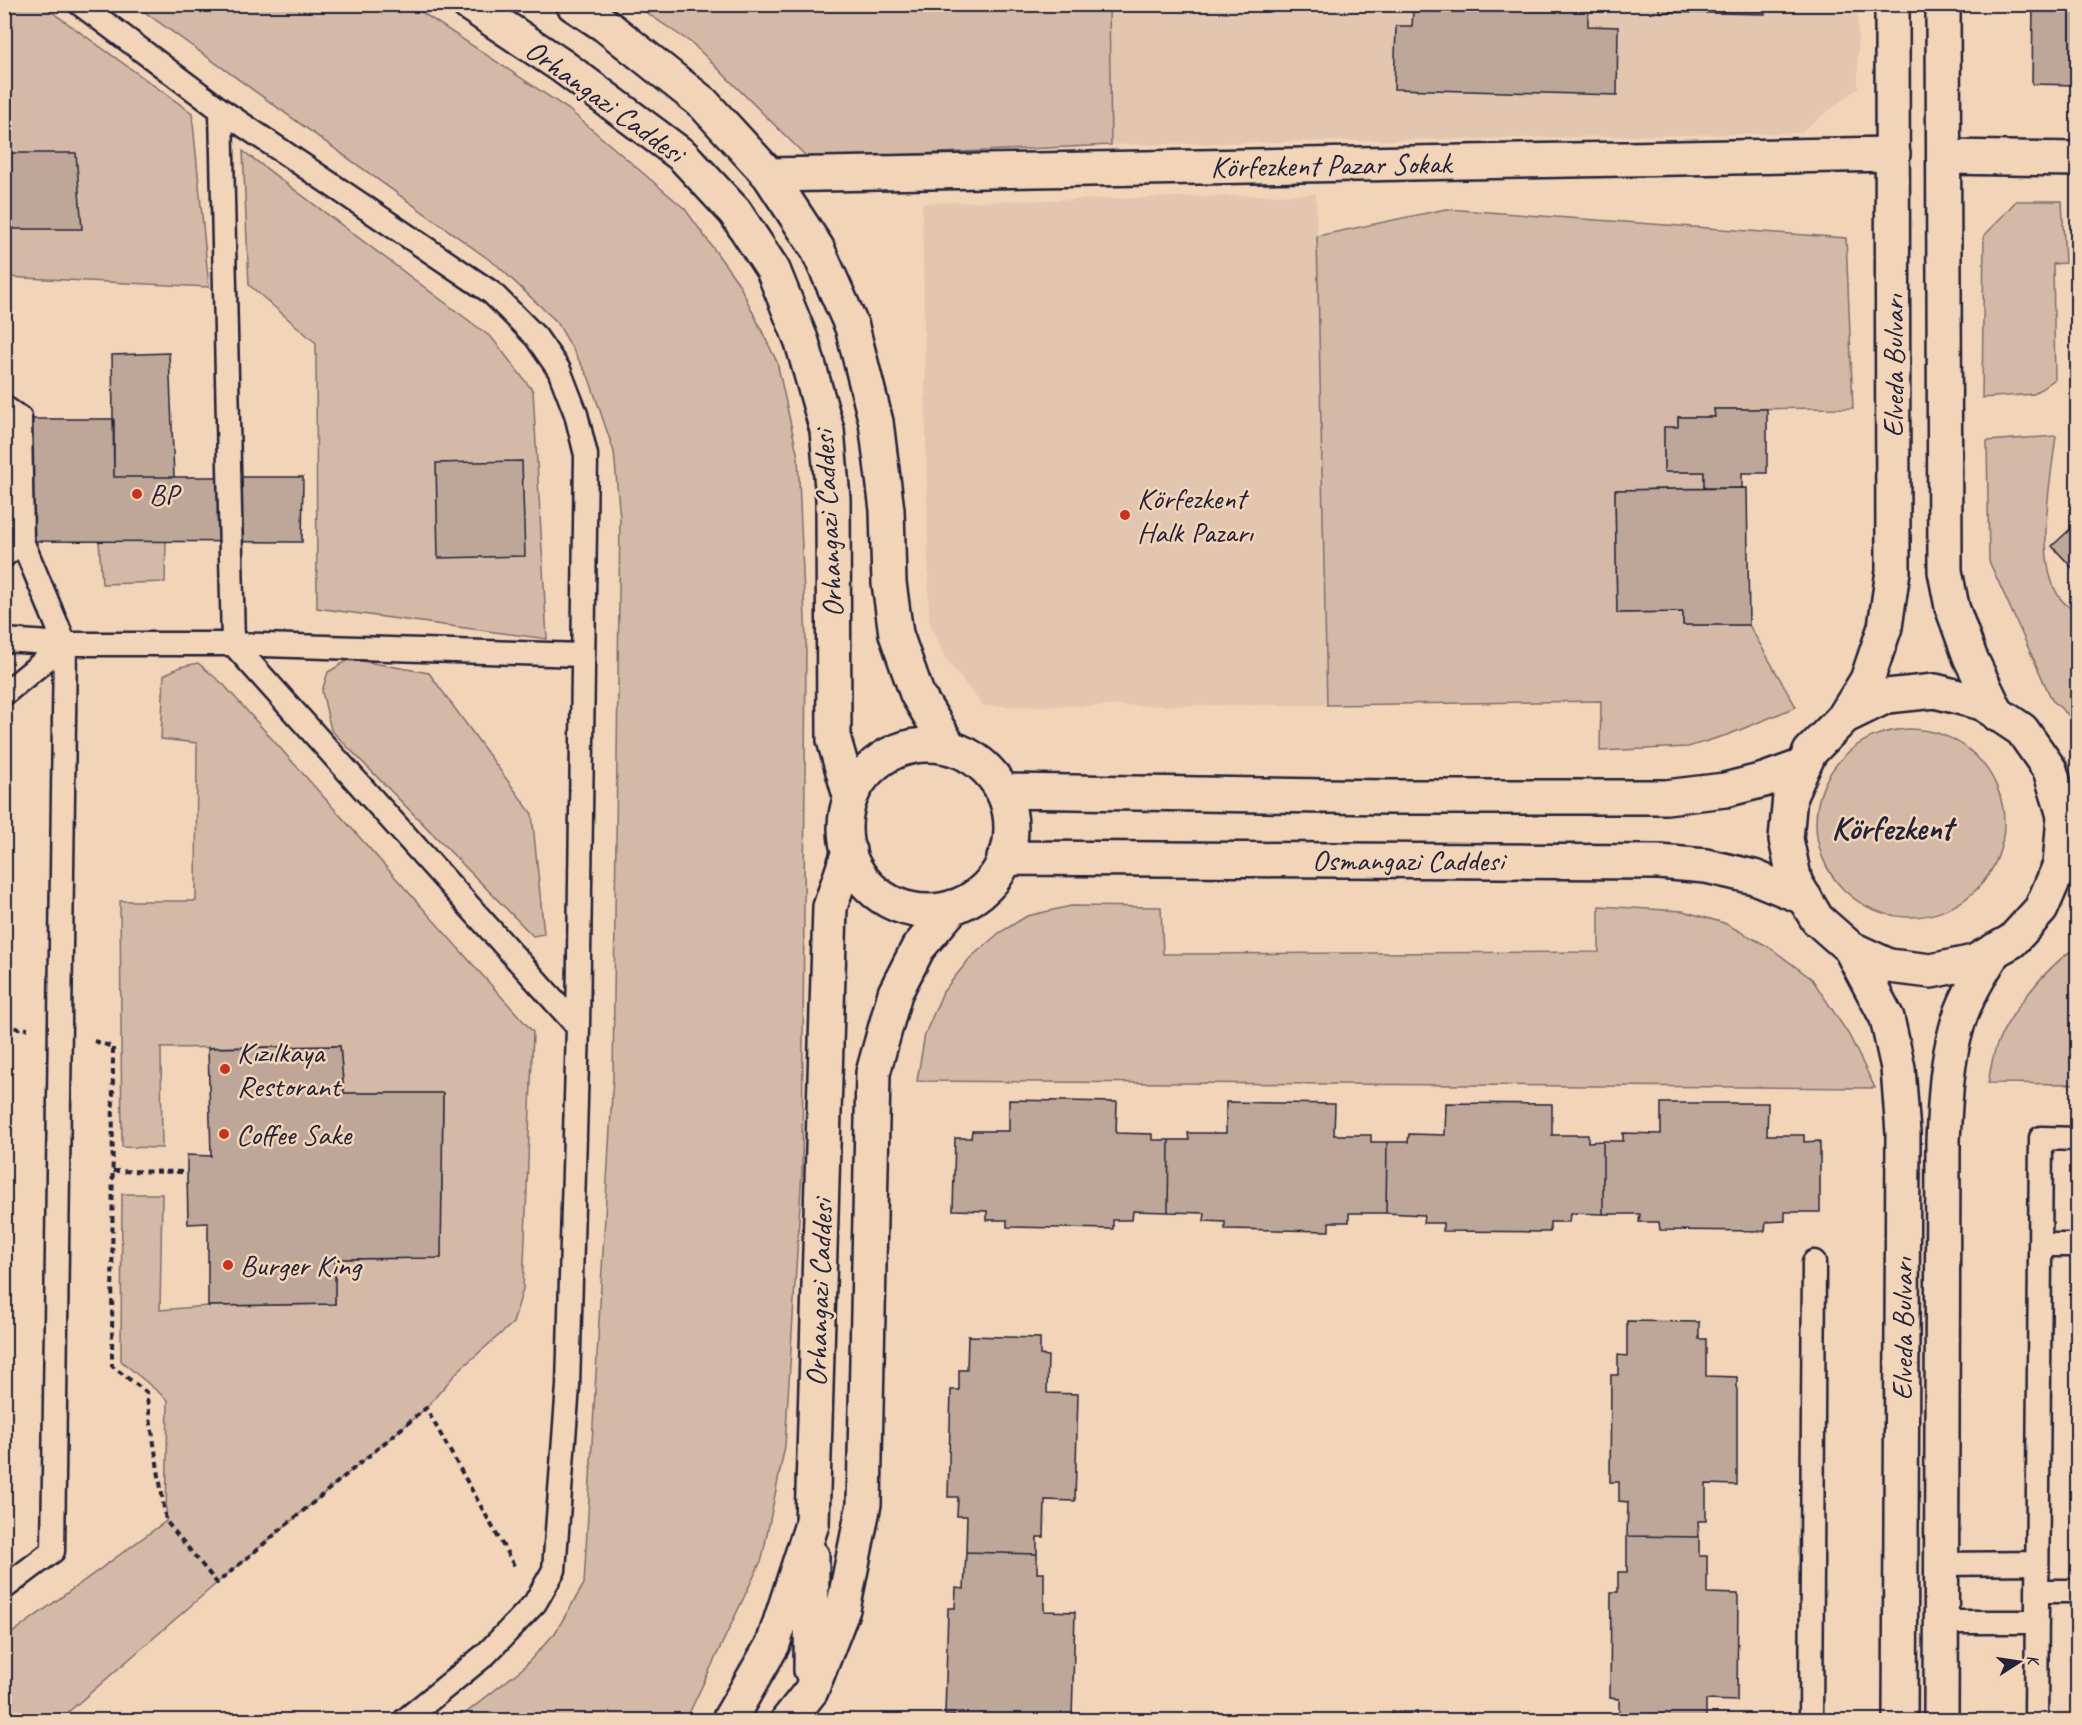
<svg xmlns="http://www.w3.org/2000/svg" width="2082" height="1725" viewBox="0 0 2082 1725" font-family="Caveat,sans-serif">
	<rect width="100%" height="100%" fill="#f2d4b8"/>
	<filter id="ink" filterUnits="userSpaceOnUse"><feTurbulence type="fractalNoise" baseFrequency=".0167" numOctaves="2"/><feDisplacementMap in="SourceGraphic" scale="12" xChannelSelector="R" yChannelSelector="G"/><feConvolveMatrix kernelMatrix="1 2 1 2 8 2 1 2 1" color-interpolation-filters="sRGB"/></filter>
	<g filter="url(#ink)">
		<!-- built -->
		<path fill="#e2c6af" d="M1109,5h749v83l-58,45 -689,12z
			M1316,194l11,511 -344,1 -38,-48 -16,-38 -7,-417z"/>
		<!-- green -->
		<path fill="#d4baa6" stroke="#7b6e70" stroke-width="1.5" d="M4,5h38l150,108 17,174 -204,-10z
			M135,5h276l157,104 117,100 54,75 38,78 21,95 8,184 -4,530 -17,275 -23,113 -76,161h-229l66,-52 32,-35 29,-49 29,-508 7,-558 -6,-66 -25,-74 -32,-56 -59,-56z
			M635,5h474l2,140 -302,14 -116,-115z
			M243,151l249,187 41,53 14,248 -230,-31 -1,-265 -67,-58z
			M2016,201h46l3,62 -12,1 2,115 -21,15 -52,4 2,-162z
			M1446,209l400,29 7,170 -139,1 1,8h-37v10l-14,1v44h40v16l-89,2 2,123 66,-1v13h66l47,82 -66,27 -42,13 -88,4 1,-50 -274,4 -10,-469z
			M2056,436c-5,42 -22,126 4,162 4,6 12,11 17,15v110l-25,-23 -63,-139 -2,-120z
			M99,541h67l-1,41 -63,2z
			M350,659l79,14 103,141 12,120 -11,2 -202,-206 -9,-39 6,-19z
			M198,663l26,22 309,347 -10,257 -10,34 -55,48 -32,37 -209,175 -158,137h-54l-1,-81 162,-118 2,-121 -47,-39 1,-167h40l-2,116 48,-4 127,-2v-45l106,-1 2,-165h-99l-4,-47 -179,2 1,100 -40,-1 -2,-246h76l1,-158 -36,-4 3,-64 16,-8z
			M1816 823a94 94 0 1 1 188 0a94 94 0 1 1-188 0Z
			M1071,906l90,1 2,47 436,-2v-46l84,5 41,12 45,24 43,32 37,56 26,53 -958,-7 8,-47 18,-42 27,-34 29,-25 28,-17z
			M2077,947v137l-89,-1c3,-13 4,-29 10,-41 14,-32 50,-77 79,-95z"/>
		<!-- building -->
		<path fill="#bea799" stroke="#22223b" stroke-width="1.5" d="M1479,4h109v22l30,1 -1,68 -223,-6 2,-63h16l1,-15 65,1z
			M1659,4h106v10l-106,-2z
			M2033,4h45v81l-46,-1z
			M4,153h72l6,76h-78z
			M169,353l5,124h-60l-2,-122z
			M1714,409h53v64h-25v15h-38v-16h-40v-45h14v-10h37z
			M4,419h110v58h189l-1,65 -298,-1z
			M522,461l3,95 -87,2 -2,-95z
			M1747,488l2,137h-66v-13l-66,1 -2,-123z
			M2078,522v52l-26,-28z
			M340,1046l4,47h99l-2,165 -106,1v45l-127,2v-83l-20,1 -1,-52v-17l24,1 -3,-108z
			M1009,1100l108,2 -1,31 36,1v6h17l-1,72 -35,-1 -1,9h-19v9l-106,-2v-7h-20v-9l-34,-1 2,-72h16l1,-7h37z
			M1226,1102l109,2 -1,31h37v7h16l-1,71h-37v9h-20v9l-104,-2v-7l-21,-1 1,-8 -37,-1 1,-72h20l-1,-7h38z
			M1446,1103l106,1v31h36v7l15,-1v73l-33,-1 -1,9h-19v10l-107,-1v-8h-20l1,-8 -38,-2 1,-71h21l1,-8 36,1z
			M1661,1103h107l-1,32h37v7l16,-1v71h-35v9l-19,1 -1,9 -105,-1 -1,-8h-20l1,-8h-37v-73h20v-8l38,1z
			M1627,1321l72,1v17h7v37l31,1v108l-31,-1v37h-8l1,16 -72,-1 1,-34 -9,-1v-19h-9l1,-107h7v-20l9,1z
			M968,1336l72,2v17l8,1 -1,37 31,1 -3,107 -30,-1 -1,37h-7v17l-71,-2 1,-36h-10l1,-19h-10l3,-107h8v-20h8z
			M1627,1536l72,1v19h8v37l31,1 -1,107 -31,-1v20h-78v-2h-9v-19l-9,-1 1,-106h7v-20h9z
			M966,1552l71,2v19h7v38l31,1 -3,107 -118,1v-5h-9l3,-107h7l1,-20 8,1z
			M1392,1712h25v4h30l1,4h23h-79z
			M1264,1714h21l1,6h-54v-2l32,-1z"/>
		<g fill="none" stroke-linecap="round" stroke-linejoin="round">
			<!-- lane casing -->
			<g stroke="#22223b" stroke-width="27">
				<path id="lane" d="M80,4l141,106 271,183 44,44 23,33 17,44 10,41 -8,572 -10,359 -14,184 -19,33 -49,51 -81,66
					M221,110l12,534 345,383
					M4,407l16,11 2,123 -18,15
					M4,640l61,4h168l350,11
					M4,694l61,-50
					M2040,1245h38
					M1942,1564l95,-1
					M4,1588l49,-37 12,-907 -43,-103
					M2037,1591h41
					M1941,1622h96
					M1811,1720l3,-458
					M2036,1720l5,-582 37,1"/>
			</g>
			<!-- street casing -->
			<g stroke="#22223b" stroke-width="38">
				<path id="street" d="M469,4l93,62 121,90 52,56 38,58 29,72 25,88 6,69 1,241 16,56
					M573,4l32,21 98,78 66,72 48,73 35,79 24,95 11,88 2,73 7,51 21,60 33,54
					M1944,157l134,2
					M769,175l1124,-21
					M845 828a83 83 0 1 1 166 0a83 83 0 1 1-166 0Z
					M1002,791l384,6h280l59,-7 39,-10 39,-14
					M1004,858l655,4 47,4 48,11 51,21
					M811,1670l1,-114
					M729,1720l44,-76 39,-120 18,-617 19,-56
					M788,1720l23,-29 32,-82 21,-105 9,-431 22,-80 23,-45 35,-41"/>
			</g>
			<!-- secondary casing -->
			<g stroke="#22223b" stroke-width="38">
				<path id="secondary" d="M1943,4l2,567 7,36 18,50 28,58
					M1844,717l23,-37 18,-53 8,-56 -1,-567
					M1850,948l39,18 42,5 43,-9 38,-21 29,-32 19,-44 4,-49 -4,-14 -10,-32 -28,-40 -40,-27 -47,-12 -48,5 -43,21 -34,35 -20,44 -4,43 9,43 22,37 33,29 37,70 11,50 5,65 -3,587
					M1941,1720l2,-579c2,-37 3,-75 13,-111 7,-29 24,-55 39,-80"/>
			</g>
			<!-- path -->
			<path stroke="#22223b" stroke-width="4" stroke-dasharray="6 4.5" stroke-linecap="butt" d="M4,1027l24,2
				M94,1041l19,6 -1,319 34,26 20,129 51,62 209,-175 90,161
				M113,1171l74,1"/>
			<!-- lane -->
			<use href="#lane" stroke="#f2d4b8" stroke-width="22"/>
			<!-- street -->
			<use href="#street" stroke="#f2d4b8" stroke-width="33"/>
			<!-- secondary -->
			<use href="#secondary" stroke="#f2d4b8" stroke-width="33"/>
		</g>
	</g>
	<!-- markers -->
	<g fill="#c8321e" stroke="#f2d4b8" stroke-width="2">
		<circle cx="137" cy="494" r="6"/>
		<circle cx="1125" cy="515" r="6"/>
		<circle cx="225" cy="1069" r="6"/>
		<circle cx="224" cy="1134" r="6"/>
		<circle cx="228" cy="1265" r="6"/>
	</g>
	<g text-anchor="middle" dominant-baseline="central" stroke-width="5" stroke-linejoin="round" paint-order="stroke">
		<!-- street labels -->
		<g font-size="30" fill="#22223b" stroke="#f2d4b8">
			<text transform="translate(605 101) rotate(36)">Orhangazi Caddesi</text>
			<text transform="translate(1331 165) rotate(-1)">Körfezkent Pazar Sokak</text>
			<text transform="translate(1893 366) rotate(-90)">Elveda Bulvarı</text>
			<text transform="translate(828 524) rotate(-93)">Orhangazi Caddesi</text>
			<text x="1408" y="860">Osmangazi Caddesi</text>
			<text transform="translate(819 1293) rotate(-88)">Orhangazi Caddesi</text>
			<text transform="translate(1902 1329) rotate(-90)">Elveda Bulvarı</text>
		</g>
		<!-- poi labels -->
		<g font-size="30" fill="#22223b" stroke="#f2d4b8" text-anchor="start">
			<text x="149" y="494">BP</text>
			<text x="1137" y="498">Körfezkent<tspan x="1137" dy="34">Halk Pazarı</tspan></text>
			<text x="237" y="1052">Kızılkaya<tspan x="237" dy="34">Restorant</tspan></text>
			<text x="236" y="1134">Coffee Sake</text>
			<text x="240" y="1265">Burger King</text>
		</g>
		<!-- quarter labels -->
		<g font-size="33" font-weight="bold" fill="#22223b" stroke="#f2d4b8">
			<text x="1892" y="828">Körfezkent</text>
		</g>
	</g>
	<!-- margin -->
	<rect width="2082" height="1725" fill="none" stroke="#f2d4b8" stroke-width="24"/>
	<rect x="12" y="12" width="2058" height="1701" fill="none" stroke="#22223b" stroke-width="2" filter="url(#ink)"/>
	<!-- north arrow -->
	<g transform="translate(2019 1662) rotate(78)" stroke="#f2d4b8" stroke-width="4.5" paint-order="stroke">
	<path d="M0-4.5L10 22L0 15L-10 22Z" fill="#22223b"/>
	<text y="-9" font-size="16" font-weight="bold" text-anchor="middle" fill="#22223b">K</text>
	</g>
</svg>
